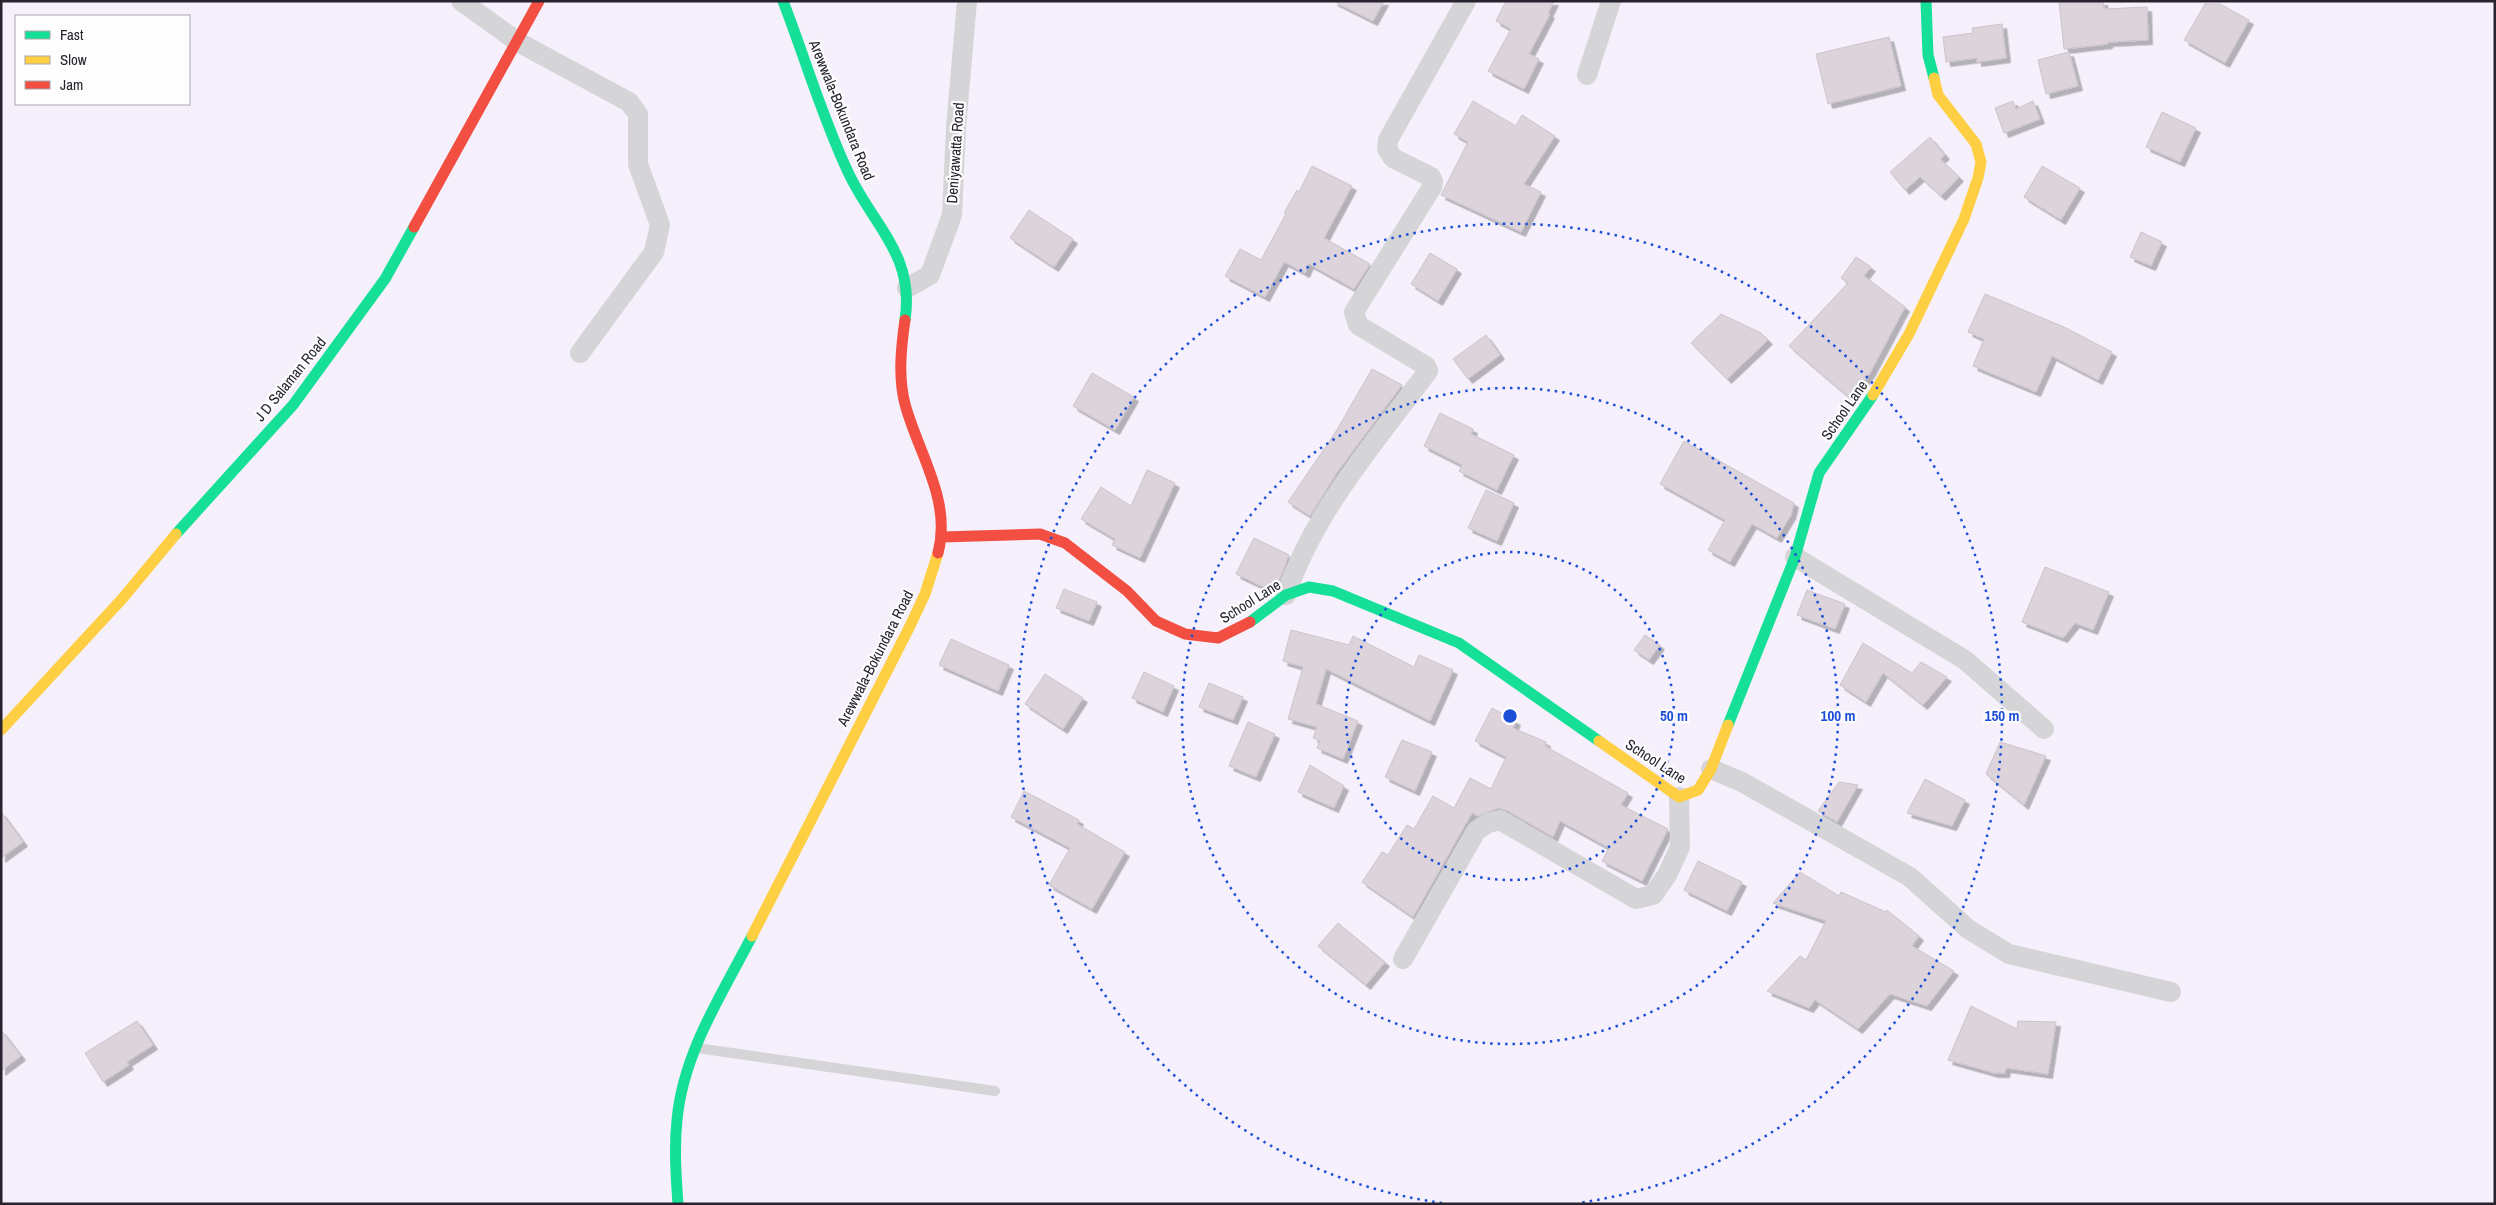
<svg xmlns="http://www.w3.org/2000/svg" width="2496" height="1205" viewBox="0 0 2496 1205" font-family="'Archivo Narrow',sans-serif">
	<defs>
		<filter id="shadow"><feDropShadow dx="4.5" dy="4.5" stdDeviation="0" flood-color="#0004"/></filter>
	</defs>
	<rect width="100%" height="100%" fill="#f5f0fb"/>
	<!-- building -->
	<path fill="#dcd3db" stroke="#ccc3cb" filter="url(#shadow)" d="M1333,1h51l-11,20z
		M1506,1h48l-6,12 2,1 -21,40 10,5 -15,30 -36,-18 23,-42 -15,-8z
		M2059,1h44l1,8 43,-2 1,33 -40,2v2l-44,5z
		M2205,4h15l29,16 -24,43 -41,-23z
		M2002,24l4,34 -29,4v-4l-31,4 -3,-25 30,-4 -1,-5z
		M1889,37l12,49 -73,18 -12,-50z
		M2069,52l9,34 -32,8 -8,-34z
		M1473,101l43,25 6,-11 33,21 -31,48 17,8 -20,40 -80,-37 27,-53 -14,-8z
		M2013,101l3,8 17,-8 7,18 -36,14 -9,-25z
		M2162,112l34,16 -16,34 -34,-15z
		M1930,137l15,18 -5,4 19,18 -18,19 -21,-19 -15,13 -15,-18z
		M1312,166l40,20 -28,52 46,26 -16,25 -45,-25 -4,9 -21,-11 -19,35 -40,-21 15,-27 21,11 25,-46 -2,-1 13,-23 2,2z
		M2042,166l38,22 -19,32 -37,-23z
		M1029,210l44,29 -19,28 -44,-29z
		M2141,232l21,10 -11,24 -21,-9z
		M1430,253l27,16 -19,32 -27,-17z
		M1856,257l15,10 -7,9 41,31 -35,66 -19,26 -62,-53 59,-63 -7,-5z
		M1985,294l79,33 48,25 -14,28 -46,-24 -16,36 -63,-26 11,-27 -16,-7z
		M1721,314l40,19 7,7 -41,39 -36,-36z
		M1486,335l14,20 -32,24 -15,-20z
		M1372,369l30,16 -64,86 -28,45 -22,-14 47,-69z
		M1092,373l42,24 -19,33 -42,-24z
		M1440,413l33,16 -2,5 43,21 -17,35 -38,-19 3,-6 -38,-19z
		M1684,441l110,62 -3,12 -14,23 -25,-14 -22,38 -22,-12 17,-30 -65,-36z
		M1147,470l28,13 -35,75 -28,-13 3,-6 -34,-20 20,-32 30,19z
		M1486,490l28,13 -17,38 -29,-13z
		M1254,538l35,17 -10,26 -11,8 -32,-15z
		M2045,567l64,25 -16,38 -18,-7 -12,15 -41,-16z
		M1064,589l33,13 -8,19 -33,-13z
		M1807,590l38,14 -10,25 -38,-14z
		M1291,630l58,15 4,-9 61,31 5,-12 34,15 -23,51 -104,-52 -10,35 42,17 -15,38 -26,-11 3,-7 -7,-3 4,-11 -29,-8 15,-52 -20,-6z
		M1645,635l15,10 -11,15 -15,-10z
		M951,639l58,26 -11,26 -59,-26z
		M1863,643l49,30 9,-11 26,15 -24,28 -40,-32 -17,29 -26,-17z
		M1144,672l30,14 -11,26 -31,-14z
		M1045,674l38,24 -20,31 -38,-25z
		M1209,683l34,14 -10,23 -34,-13z
		M1492,708l24,13 -3,7 33,14 -1,4 83,47 -7,12 47,24 -26,52 -40,-20 7,-13 -49,-27 -7,16 -47,-27 -8,-2 -20,8 -6,-3 -59,104 -51,-35 20,-30 6,3 19,-30 7,4 19,-33 21,12 16,-30 21,11 15,-32 -31,-16z
		M1248,722l27,12 -19,43 -27,-11z
		M1402,740l30,12 -17,39 -30,-14z
		M2000,742l46,14 -22,49 -38,-31z
		M1310,765l34,21 -10,22 -36,-16z
		M1925,779l40,21 -13,26 -45,-13z
		M1839,782l19,3 -21,37 -19,-11z
		M1024,791l55,29 -2,4 48,28 -33,57 -43,-24 21,-37 -59,-31z
		M1,812l22,30 -22,16z
		M1698,861l44,21 -15,29 -43,-21z
		M1800,872l39,24 2,-4 45,20 1,-2 32,26 -7,10 42,25 -27,35 -37,-12 -32,35 -43,-29 -6,8 -42,-17 33,-35 6,4 20,-39 -53,-18z
		M1338,923l47,39 -19,23 -48,-39z
		M1971,1006l46,23 1,-8 38,1 -8,52 -42,-6 -1,5h-11l-46,-13z
		M137,1021l16,24 -26,17 2,3 -26,17 -18,-29z
		M1,1030l20,26 -20,15z"/>
	<g fill="none" stroke-linecap="round" stroke-linejoin="round">
		<!-- lane -->
		<path stroke="#d5d4d6" stroke-width="10" d="M697,1048l298,43"/>
		<!-- street -->
		<path stroke="#d5d4d6" stroke-width="20" d="M461,1l57,41 111,60 9,12v50l22,61 -6,27 -74,101
			M1587,75l24,-74
			M907,288l23,-13 22,-60 4,-88 11,-126
			M1795,557l170,103 79,69
			M1286,595c28,-84 90,-154 142,-224l-2,-5 -68,-41 -4,-13 78,-125 1,-6 -2,-4 -38,-19 -6,-9 1,-9 78,-139
			M1711,769l31,13 168,95 58,52 41,25 162,38
			M1403,959l73,-128 12,-8 12,-3 136,79 17,-4 14,-20 13,-28 -1,-50"/>
		<!-- fast -->
		<path stroke="#16e098" stroke-width="11" d="M783,1c22,57 39,116 65,171 25,54 67,82 57,148
			M1926,1l2,54 6,23
			M176,534l117,-129 92,-126 29,-52
			M1250,622l36,-27 23,-8 24,4 126,52 140,98
			M1728,725l67,-168 24,-84 54,-78
			M678,1204c-2,-28 -4,-56 -1,-84 6,-67 45,-126 75,-184"/>
		<!-- slow -->
		<path stroke="#ffcf43" stroke-width="11" d="M1873,395l36,-61 55,-115 14,-41 3,-16 -5,-18 -38,-49 -4,-17
			M1,730l121,-131 54,-65
			M1599,741l80,56 19,-7 13,-21 17,-44
			M752,936l158,-310 15,-32 13,-41"/>
		<!-- jam -->
		<path stroke="#f24e42" stroke-width="11" d="M414,227l125,-226
			M905,320c-4,28 -7,57 0,84 13,49 47,96 33,149
			M942,537l98,-3 25,9 62,48 29,30 29,13 33,4 32,-16"/>
	</g>
	<!-- distance rings -->
	<g fill="none" stroke="#1d4ed8" stroke-width="2.5" stroke-dasharray="2.5 5">
		<circle cx="1510" cy="716" r="164"/>
		<circle cx="1510" cy="716" r="328"/>
		<path d="M1442 1203A492 492 0 1 1 1578 1203"/>
	</g>
	<g text-anchor="middle" dominant-baseline="central" stroke-width="4.5" stroke-linejoin="round" paint-order="stroke">
		<!-- street labels -->
		<g font-size="15" fill="#28232e" stroke="#fdfdfd">
			<text transform="translate(842 110) rotate(68)">Arewwala-Bokundara Road</text>
			<text transform="translate(955 153) rotate(-86)">Deniyawatta Road</text>
			<text transform="translate(290 379) rotate(-51)">J D Salaman Road</text>
			<text transform="translate(1844 410) rotate(-55)">School Lane</text>
			<text transform="translate(1250 601) rotate(-32)">School Lane</text>
			<text transform="translate(875 658) rotate(-63)">Arewwala-Bokundara Road</text>
			<text transform="translate(1656 761) rotate(33)">School Lane</text>
		</g>
	</g>
	<circle cx="1510" cy="716" r="8" fill="#1d4ed8" stroke="#fdfdfd" stroke-width="2.5"/>
	<g font-size="15" text-anchor="middle" font-weight="bold" fill="#1d4ed8" stroke="#fdfdfd" stroke-width="4.5" stroke-linejoin="round" paint-order="stroke">
		<text x="1674" y="721">50 m</text>
		<text x="1838" y="721">100 m</text>
		<text x="2002" y="721">150 m</text>
	</g>
	<!-- border -->
	<rect width="2496" height="1205" fill="none" stroke="#28232e" stroke-width="5"/>
	<!-- legend -->
	<rect x="15" y="15" width="175" height="90" fill="#fdfdfd" stroke="#a8a6aa"/>
	<rect x="25" y="31" width="25" height="8" fill="#16e098" stroke="#a8a6aa"/>
	<text x="60" y="40" font-size="15" fill="#28232e">Fast</text>
	<rect x="25" y="56" width="25" height="8" fill="#ffcf43" stroke="#a8a6aa"/>
	<text x="60" y="65" font-size="15" fill="#28232e">Slow</text>
	<rect x="25" y="81" width="25" height="8" fill="#f24e42" stroke="#a8a6aa"/>
	<text x="60" y="90" font-size="15" fill="#28232e">Jam</text>
</svg>
